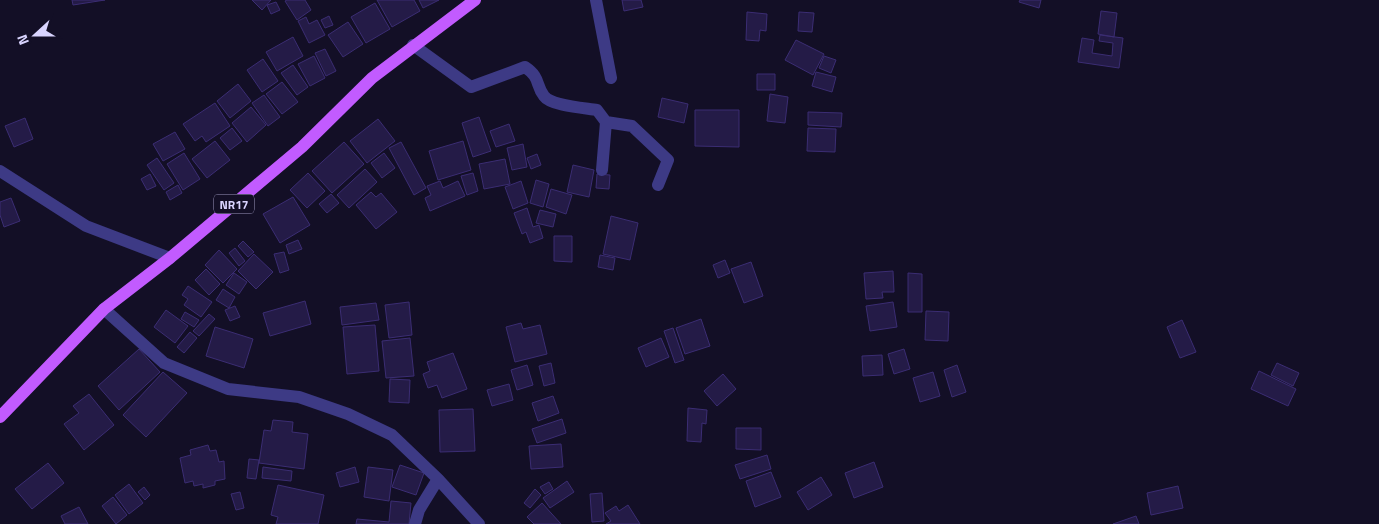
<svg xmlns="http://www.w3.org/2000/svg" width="1379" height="524" viewBox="0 0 1379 524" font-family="'Titillium Web',sans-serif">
	<rect width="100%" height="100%" fill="#130f26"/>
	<!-- building -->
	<path fill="#241b47" stroke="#3b2d73" d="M72,0h33l-32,5z
		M252,0h19l-9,10z
		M287,0h18l6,10 -14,10 -12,-19z
		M377,0h37l6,11 -28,16z
		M419,0h20l-16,8z
		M622,0h19l2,7 -19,4z
		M1020,0h21l-2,8 -20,-6z
		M276,2l4,8 -9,4 -4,-9z
		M375,3l15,26 -24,14 -15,-26z
		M1101,11l16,2 -3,24 -16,-3z
		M747,12l20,2 -1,17 -6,-1 -1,11 -13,-1z
		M799,12l15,1 -2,19 -14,-1z
		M329,16l4,9 -8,3 -4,-8z
		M306,17l3,7 8,-4 8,15 -16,8 -11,-22z
		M348,22l15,22 -20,13 -15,-22z
		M1100,35l23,3 -4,30 -41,-6 4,-24 12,2 -2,13 20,3 1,-13 -14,-2z
		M293,37l10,19 -26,15 -11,-19z
		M796,40l28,14 -11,21 -28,-15z
		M325,49l11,22 -10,5 -11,-23z
		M314,56l11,22 -15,8 -12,-22z
		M824,56l12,4 -5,13 -12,-5z
		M263,59l15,22 -16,11 -15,-22z
		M293,65l15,22 -11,8 -16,-22z
		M816,72l20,5 -4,15 -20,-6z
		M757,74h18v16h-18z
		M282,82l16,20 -16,12 -16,-20z
		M238,84l13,17 -21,17 -13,-17z
		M770,94l18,3 -3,26 -18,-2z
		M264,95l16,22 -12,9 -16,-23z
		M662,98l26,6 -4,19 -26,-6z
		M215,103l15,23 -24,16 -4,-6 -7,5 -12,-17z
		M251,107l15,18 -19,17 -15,-19z
		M695,110h44v37l-44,-1z
		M808,112l34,1 -1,14 -33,-2z
		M479,117l12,34 -18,6 -11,-34z
		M25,118l8,21 -19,8 -9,-21z
		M378,119l17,22 -28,22 -17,-22z
		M509,124l6,17 -19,6 -6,-16z
		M232,128l10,13 -12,9 -10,-12z
		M808,128l28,1 -1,23 -28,-1z
		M175,132l10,17 -22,12 -10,-17z
		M215,141l15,19 -23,18 -15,-19z
		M463,141l8,29 -33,10 -9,-29z
		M344,142l20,22 -32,29 -20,-22z
		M401,142l25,46 -12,7 -25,-47z
		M523,144l4,23 -15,3 -5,-22z
		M184,153l16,26 -17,11 -16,-26z
		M384,153l11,15 -13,10 -11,-15z
		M537,154l4,11 -10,4 -4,-11z
		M157,158l17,25 -10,7 -17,-25z
		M505,159l5,25 -26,5 -5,-25z
		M573,165l21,5 -5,27 -22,-5z
		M365,169l12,13 -28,26 -12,-13z
		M308,173l17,18 -18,17 -17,-18z
		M473,173l5,18 -11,4 -6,-19z
		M150,174l6,12 -9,4 -6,-11z
		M597,174l13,1 -1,14 -13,-1z
		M536,180l13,4 -6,23 -13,-4z
		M440,181l3,7 15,-7 7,15 -35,15 -5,-13 6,-3 -4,-9z
		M521,181l7,22 -15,6 -8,-22z
		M178,185l4,8 -12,7 -4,-8z
		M551,189l21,6 -6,19 -20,-7z
		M371,192l5,5 5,-4 16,19 -21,17 -20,-24z
		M331,194l8,9 -12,10 -8,-9z
		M293,197l17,28 -30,18 -17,-29z
		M11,198l9,23 -16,6 -4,-12v-13z
		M527,208l6,19 6,-2 4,13 -13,5 -4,-11 -4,2 -8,-21z
		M540,210l16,4 -3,13 -17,-4z
		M611,216l27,7 -8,37 -27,-6z
		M554,236h18v26l-18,-1z
		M298,240l4,9 -13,5 -3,-9z
		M243,241l11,11 -6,5 -10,-11z
		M235,248l10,13 -6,5 -10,-13z
		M219,250l18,19 -14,14 -18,-18z
		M284,252l5,18 -9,3 -6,-19z
		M254,254l19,18 -17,17 -18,-18z
		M600,255l15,3 -2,12 -15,-3z
		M725,260l5,13 -12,5 -5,-13z
		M751,262l12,34 -19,7 -13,-34z
		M206,269l14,15 -11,11 -14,-15z
		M893,271l1,21h-12l1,6 -17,1 -2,-26z
		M234,273l13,9 -8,12 -13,-9z
		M908,273l14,1v38h-14z
		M188,286l24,16 -11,15 -17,-12 4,-6 -6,-4z
		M223,289l12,8 -6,11 -13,-8z
		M305,301l6,23 -41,12 -7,-23z
		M409,302l3,33 -23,3 -4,-33z
		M893,302l4,25 -27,4 -4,-25z
		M376,303l3,17 -37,5 -2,-18z
		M235,306l5,11 -10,4 -5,-11z
		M166,310l22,16 -13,17 -21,-16z
		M926,311l23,1 -1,29 -23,-1z
		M185,312l14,8 -5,7 -13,-8z
		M209,314l6,5 -16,17 -6,-5z
		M701,319l9,27 -25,8 -9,-26z
		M1182,320l14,32 -16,6 -13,-31z
		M521,323l2,6 17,-4 7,29 -32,8 -9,-35z
		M375,325l4,46 -32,3 -4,-47z
		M215,327l38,12 -9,29 -38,-12z
		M673,328l11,32 -9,3 -11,-32z
		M190,332l7,6 -13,15 -7,-6z
		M410,338l4,38 -28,2 -4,-37z
		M661,338l8,19 -23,10 -8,-19z
		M139,349l21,23 -41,38 -21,-24z
		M904,349l6,20 -16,5 -6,-20z
		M453,353l14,36 -25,9 -5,-13 -9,3 -5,-14 7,-3 -3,-9z
		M882,355l1,20 -20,1 -1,-20z
		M551,363l4,20 -11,3 -5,-20z
		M1277,363l22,10 -6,13 -22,-11z
		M527,365l6,20 -16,5 -6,-20z
		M957,365l9,27 -14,5 -8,-27z
		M1259,371l37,18 -8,17 -37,-17z
		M163,372l24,21 -41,44 -23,-22z
		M933,372l7,24 -20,6 -7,-24z
		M723,374l13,15 -19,17 -13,-15z
		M390,379l20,1 -1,23 -20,-1z
		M509,384l4,16 -21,6 -5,-16z
		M89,394l25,31 -30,25 -20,-26 15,-11 -6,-7z
		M553,396l6,17 -21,8 -6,-18z
		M688,408l19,2 -1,14 -4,-1 -1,19 -14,-1z
		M473,409l2,42 -35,1 -1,-42z
		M562,419l4,14 -29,10 -5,-14z
		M273,420l20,2 -1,10 16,2 -4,35 -45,-6 5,-33 7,1z
		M736,428h25v22l-25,-1z
		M561,444l2,23 -32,2 -2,-23z
		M208,445l2,6 6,-1 3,12 5,-1 1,18 -10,2v4l-12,3v-4l-9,2 -1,-5 -8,2 -5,-25 11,-3 -1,-5z
		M767,455l4,14 -31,10 -5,-14z
		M249,459l10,1 -3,19 -9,-1z
		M874,462l9,25 -29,11 -9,-25z
		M48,463l16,20 -32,26 -17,-20z
		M400,465l24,8 -8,22 -24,-8z
		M263,467l29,4 -1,10 -29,-3z
		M355,467l4,15 -19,5 -4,-14z
		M368,467l25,3 -4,31 -25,-4z
		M771,472l10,25 -26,10 -9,-26z
		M821,477l11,18 -24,15 -11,-18z
		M567,481l7,11 -24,16 -7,-10z
		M549,482l4,7 -8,5 -5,-7z
		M129,484l14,19 -14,11 -14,-19z
		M278,485l46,10 -6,29h-42l2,-7 -7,-2z
		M1178,486l5,22 -32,7 -4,-22z
		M144,487l6,8 -5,5 -7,-8z
		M535,489l6,6 -11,13 -6,-5z
		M240,492l4,16 -8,2 -5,-16z
		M602,493l2,28 -12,1 -2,-28z
		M113,497l14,18 -11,9 -14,-18z
		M391,501l20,2 -2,21h-53l1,-5 32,3z
		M542,503l19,21h-27l-7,-7z
		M628,505l12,19h-34l5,-3 -6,-8 11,-7 3,5z
		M79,507l9,17h-23l-4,-8z
		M1136,516l3,8h-26z"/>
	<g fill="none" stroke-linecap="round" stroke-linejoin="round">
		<!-- minor -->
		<path stroke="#3d3a85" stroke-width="12" d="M596,0l15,78
			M413,45l58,42 54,-20c16,11 10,17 19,29 7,10 41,12 53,14l9,12 26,4 36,34 -10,25
			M602,170l4,-48
			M0,171l86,55 84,32
			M104,309l60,54 64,26 71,8 49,17 44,21 46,44 41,45
			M415,524l4,-14 19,-31"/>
		<!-- major -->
		<path stroke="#c25bff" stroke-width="12" d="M0,417l104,-108 66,-51 132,-111 70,-69 103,-78"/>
	</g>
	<g text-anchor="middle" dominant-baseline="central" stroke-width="4" stroke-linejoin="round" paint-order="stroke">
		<!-- shield labels -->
		<rect fill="#130f26" stroke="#9e99be" stroke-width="1" x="214" y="194.5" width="40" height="19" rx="4"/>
		<g font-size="12" font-weight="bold" fill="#d9d4ff">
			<text x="234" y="204">NR17</text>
		</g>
	</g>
	<!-- north arrow -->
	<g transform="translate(35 35) rotate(249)" stroke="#130f26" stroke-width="4" paint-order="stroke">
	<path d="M0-4L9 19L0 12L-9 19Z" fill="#d9d4ff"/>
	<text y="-8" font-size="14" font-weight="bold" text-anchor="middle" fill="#d9d4ff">N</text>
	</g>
</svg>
